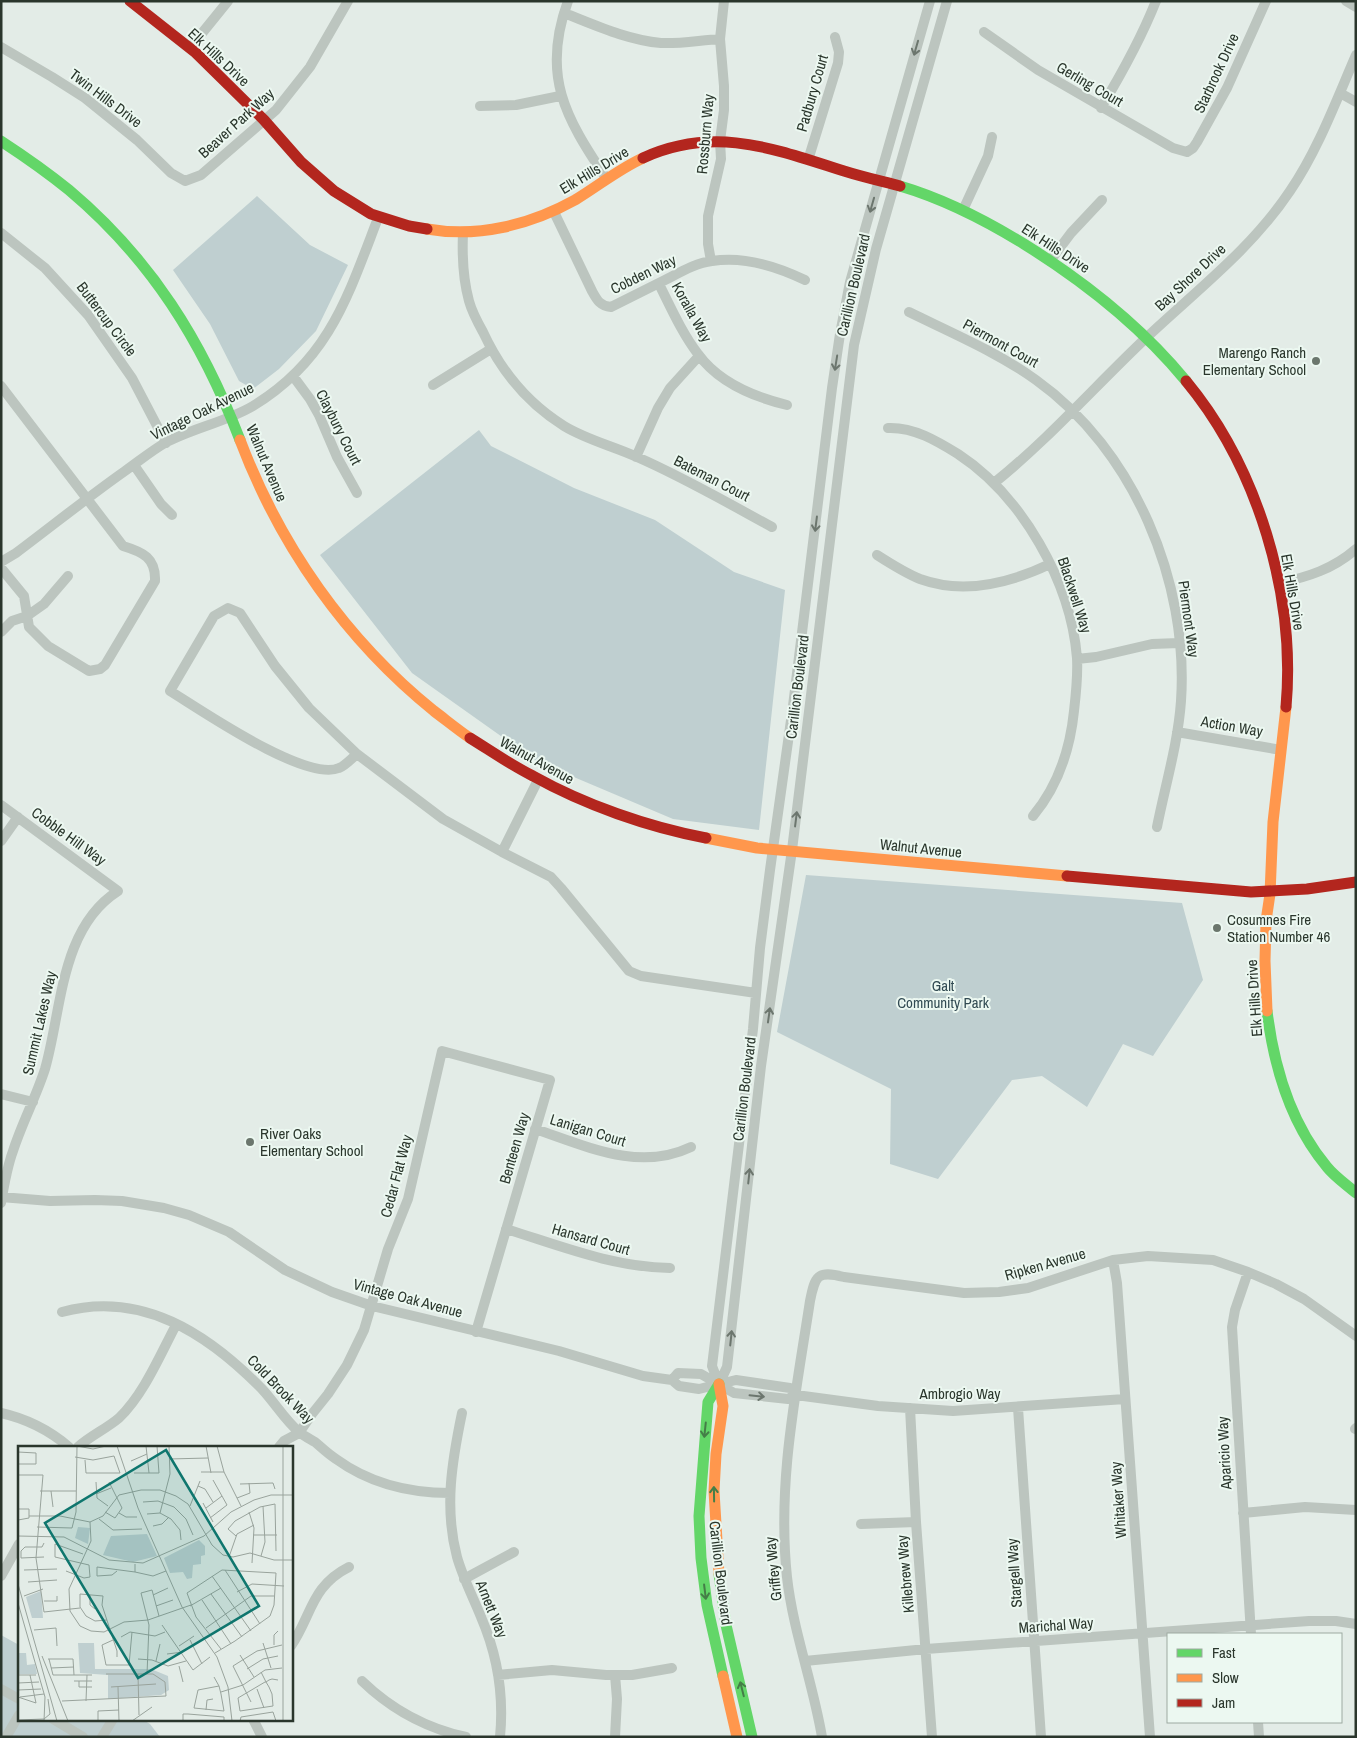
<svg xmlns="http://www.w3.org/2000/svg" width="1357" height="1738" viewBox="0 0 1357 1738" font-family="'Archivo Narrow',sans-serif">
	<rect width="100%" height="100%" fill="#e3ece7"/>
	<!-- green -->
	<path fill="#bfcfd0" d="M257,196l53,49 38,20 -32,66 -37,38 -26,20 -14,-8 -29,-57 -37,-54z
		M479,430l12,16 83,42 81,32 79,52 51,18 -26,240 -86,-11 -137,-58 -124,-88 -92,-118z
		M806,875l376,28 21,77 -50,76 -30,-12 -36,63 -45,-31 -30,4 -74,99 -48,-15 1,-75 -114,-57z
		M1,1635l18,10v74h123l8,5 10,13h-159z"/>
	<g fill="none" stroke-linecap="round" stroke-linejoin="round">
		<!-- street -->
		<path stroke="#bcc5bf" stroke-width="10" d="M568,1c-27,74 -3,116 38,177
			M1346,1l10,6
			M564,13c31,12 63,27 97,30 19,1 40,-3 59,-4
			M984,32l54,38 135,78 14,4 6,-4 4,-6 30,-54 39,-87
			M1,47l51,30 33,21 52,42 34,33 14,8 16,-6 75,-65 34,-43 38,-66
			M190,48l38,-47
			M1340,93l16,9
			M480,106l36,-1 44,-9
			M1101,108c21,-35 40,-69 55,-107
			M809,157l29,-94 1,-11 -4,-15
			M963,210l25,-54 4,-19
			M554,212l38,79c5,9 8,15 19,16 16,-8 32,-16 48,-24 17,-8 35,-20 53,-22 31,-5 66,6 93,19
			M1,233l44,35 43,47 44,63 34,65
			M463,233c-1,23 0,46 6,68 3,11 9,22 14,31 18,39 44,71 81,94 23,14 49,20 73,31 46,20 91,46 135,70
			M711,261l-3,-17v-28l13,-57 -1,-18 4,-31v-24l-4,-47 4,-38
			M1050,261l21,-28 31,-33
			M659,284c12,24 23,49 39,70 21,29 56,43 89,51
			M909,312c43,21 88,40 127,68 98,70 153,202 145,321 -3,43 -16,85 -24,126
			M293,376l17,23 9,16 18,42 20,36
			M433,385l58,-36
			M1,386l122,160c20,6 33,12 32,35l-50,84 -5,4 -11,2 -41,-25 -19,-19 -5,-31 -23,-28
			M888,428c26,-1 49,13 70,26 64,42 113,128 119,204 1,18 -1,36 -3,53 -4,39 -16,75 -41,105
			M636,457l22,-49 12,-20 29,-32
			M134,465l27,39 11,11
			M994,483c55,-44 102,-98 153,-146 50,-47 105,-89 143,-146 28,-41 46,-90 66,-136
			M877,555c14,9 28,18 43,24 44,16 90,4 130,-15
			M1,562l15,-9c36,-27 72,-56 109,-82 13,-9 26,-20 40,-28 28,-15 61,-21 88,-37 76,-46 95,-110 125,-188
			M1279,583c29,-6 54,-14 77,-34
			M1,632l11,-11 15,-5 17,-12 24,-28
			M1077,659l19,-2 56,-13 27,-1
			M1177,732l104,18
			M357,754c-5,4 -12,12 -18,14 -34,14 -138,-58 -169,-77l44,-75 14,-8 12,5 35,53 34,42 48,46 86,65 59,33 36,-72
			M1,805l117,86c-58,37 -56,119 -73,178 -9,28 -23,54 -32,82 -6,16 -9,34 -12,52
			M1,841l17,-24
			M502,852l49,25 10,11 68,83 12,5 115,17
			M1,1094l32,8
			M535,1129c51,17 104,43 156,18
			M1,1197l49,4 45,-1 27,1 42,7 25,7 40,17 56,38 47,22 40,14 187,45 84,25 29,4 7,6 20,3 37,-9 54,8 6,7
			M506,1229c55,17 106,38 164,39
			M1113,1260l4,23 33,454
			M1248,1272l-13,38 -3,17 19,307
			M62,1312c80,-22 146,22 200,77 13,14 23,31 37,43 5,4 11,7 16,10 7,6 13,12 21,17 33,24 73,34 114,34
			M672,1380l6,-7 23,1 33,19 54,6 8,-4 82,11 75,5 172,-12
			M719,1384l8,-17 34,-301 31,-216 62,-505 22,-96 71,-248
			M719,1384l-7,-18 41,-337 7,-81 10,-78 23,-164 39,-318 8,-54 10,-52 80,-281
			M910,1408l6,114 16,215
			M1018,1408l23,329
			M1,1413c27,6 48,17 68,34
			M462,1413c-10,48 -18,95 -5,144 6,21 16,40 24,60 16,37 23,79 19,120
			M1355,1429l1,-1
			M78,1447c12,-11 28,-18 41,-29 25,-24 41,-63 57,-93
			M279,1447l5,-6 15,-8 13,-19 16,-20 19,-29 17,-35 24,-81 20,-50 34,-148 108,29 -74,252
			M1243,1513l62,-6 51,3
			M861,1524l55,-2
			M1,1576l18,-32
			M464,1579l50,-27
			M291,1646c21,-31 20,-60 58,-79
			M805,1661l121,-12 383,-28h27l20,3
			M498,1675l54,-5 54,5h26l40,-7
			M615,1675l2,24 -2,38
			M362,1681c30,29 63,47 104,56
			M1,1689l18,10
			M53,1719l30,18
			M253,1719l9,18
			M1258,1722l1,15
			M6,1737l13,-22
			M102,1737l11,-18
			M822,1737c-9,-54 -29,-106 -35,-160 -10,-94 9,-184 23,-276 5,-25 7,-31 34,-24l120,16 35,-1 29,-4 85,-28 35,-4 65,4 35,12 28,12 28,15 52,37"/>
		<!-- fast -->
		<path stroke="#63d668" stroke-width="11" d="M1,141c23,15 46,31 68,49 82,69 133,151 171,250
			M900,186c44,13 85,34 124,58 61,38 116,81 162,137
			M1267,1011c7,57 23,112 60,156 8,10 20,18 29,26
			M719,1384l-11,18 -9,114 2,42 6,47 16,71
			M719,1574l7,51 26,112"/>
		<!-- slow -->
		<path stroke="#ff974d" stroke-width="11" d="M427,229c51,9 103,-4 148,-29 23,-14 44,-31 68,-42
			M240,440c40,106 106,200 194,271 12,9 24,19 36,27
			M706,838l51,10 310,28
			M1267,1011l-2,-50 1,-40 4,-27 3,-72 13,-115
			M719,1574l-5,-83 2,-37 7,-48 -4,-22
			M723,1676l14,61"/>
		<!-- jam -->
		<path stroke="#b3261e" stroke-width="11" d="M130,1l66,52 68,67 37,42 33,29 37,23 38,12 18,3
			M643,158c72,-33 131,-9 201,13 19,6 37,10 56,15
			M1186,381c72,87 110,214 100,326
			M470,738c21,13 41,27 63,38 52,29 115,51 173,62
			M1067,876l184,16 56,-3 49,-7"/>
	</g>
	<!-- one-way arrows -->
	<defs><path id="oneway-shaft" d="M-6 0H5M1.5-3L5.5 0L1.5 3" fill="none" stroke-width="1.6" stroke-linecap="round" stroke-linejoin="round" transform="scale(1.25)"/></defs>
	<g stroke="#6c766e">
		<use href="#oneway-shaft" transform="translate(916 48) rotate(106)"/>
		<use href="#oneway-shaft" transform="translate(872 205) rotate(106)"/>
		<use href="#oneway-shaft" transform="translate(836 363) rotate(99)"/>
		<use href="#oneway-shaft" transform="translate(816 524) rotate(97)"/>
		<use href="#oneway-shaft" transform="translate(796 819) rotate(-83)"/>
		<use href="#oneway-shaft" transform="translate(769 1015) rotate(-82)"/>
		<use href="#oneway-shaft" transform="translate(749 1176) rotate(-84)"/>
		<use href="#oneway-shaft" transform="translate(731 1338) rotate(-84)"/>
		<use href="#oneway-shaft" transform="translate(757 1396) rotate(6)"/>
	</g>
	<g stroke="#447e47">
		<use href="#oneway-shaft" transform="translate(705 1430) rotate(96)"/>
		<use href="#oneway-shaft" transform="translate(714 1494) rotate(-91)"/>
		<use href="#oneway-shaft" transform="translate(705 1592) rotate(83)"/>
		<use href="#oneway-shaft" transform="translate(742 1689) rotate(-104)"/>
	</g>
	<!-- markers -->
	<g fill="#6b766d" stroke="#ecf8f1" stroke-width="2">
		<circle cx="1316" cy="361" r="5"/>
		<circle cx="1217" cy="928" r="5"/>
		<circle cx="250" cy="1142" r="5"/>
	</g>
	<g text-anchor="middle" dominant-baseline="central" stroke-width="4" stroke-linejoin="round" paint-order="stroke">
		<!-- street labels -->
		<g font-size="15" fill="#2a362c" stroke="#ecf8f1">
			<text transform="translate(219 57) rotate(43)">Elk Hills Drive</text>
			<text transform="translate(1216 73) rotate(-65)">Starbrook Drive</text>
			<text transform="translate(1090 84) rotate(30)">Gerling Court</text>
			<text transform="translate(812 93) rotate(-74)">Padbury Court</text>
			<text transform="translate(106 98) rotate(37)">Twin Hills Drive</text>
			<text transform="translate(236 123) rotate(-42)">Beaver Park Way</text>
			<text transform="translate(705 134) rotate(-85)">Rossburn Way</text>
			<text transform="translate(594 170) rotate(-31)">Elk Hills Drive</text>
			<text transform="translate(1056 248) rotate(33)">Elk Hills Drive</text>
			<text transform="translate(643 274) rotate(-26)">Cobden Way</text>
			<text transform="translate(1190 277) rotate(-43)">Bay Shore Drive</text>
			<text transform="translate(853 285) rotate(-77)">Carillion Boulevard</text>
			<text transform="translate(692 312) rotate(61)">Koralla Way</text>
			<text transform="translate(107 319) rotate(53)">Buttercup Circle</text>
			<text transform="translate(1001 343) rotate(29)">Piermont Court</text>
			<text transform="translate(202 411) rotate(-26)">Vintage Oak Avenue</text>
			<text transform="translate(339 427) rotate(63)">Claybury Court</text>
			<text transform="translate(267 463) rotate(67)">Walnut Avenue</text>
			<text transform="translate(712 478) rotate(27)">Bateman Court</text>
			<text transform="translate(1293 592) rotate(80)">Elk Hills Drive</text>
			<text transform="translate(1075 595) rotate(72)">Blackwell Way</text>
			<text transform="translate(1189 619) rotate(82)">Piermont Way</text>
			<text transform="translate(797 687) rotate(-83)">Carillion Boulevard</text>
			<text transform="translate(1232 726) rotate(10)">Action Way</text>
			<text transform="translate(537 760) rotate(29)">Walnut Avenue</text>
			<text transform="translate(69 836) rotate(36)">Cobble Hill Way</text>
			<text transform="translate(921 848) rotate(6)">Walnut Avenue</text>
			<text transform="translate(1254 998) rotate(-94)">Elk Hills Drive</text>
			<text transform="translate(39 1023) rotate(-77)">Summit Lakes Way</text>
			<text transform="translate(744 1089) rotate(-83)">Carillion Boulevard</text>
			<text transform="translate(588 1130) rotate(17)">Lanigan Court</text>
			<text transform="translate(514 1148) rotate(-74)">Benteen Way</text>
			<text transform="translate(396 1176) rotate(-75)">Cedar Flat Way</text>
			<text transform="translate(591 1239) rotate(16)">Hansard Court</text>
			<text transform="translate(1045 1264) rotate(-16)">Ripken Avenue</text>
			<text transform="translate(408 1298) rotate(15)">Vintage Oak Avenue</text>
			<text transform="translate(281 1389) rotate(46)">Cold Brook Way</text>
			<text x="960" y="1393">Ambrogio Way</text>
			<text transform="translate(1224 1453) rotate(-93)">Aparicio Way</text>
			<text transform="translate(1118 1500) rotate(-94)">Whitaker Way</text>
			<text transform="translate(773 1569) rotate(-96)">Griffey Way</text>
			<text transform="translate(721 1573) rotate(83)">Carillion Boulevard</text>
			<text transform="translate(1014 1573) rotate(-94)">Stargell Way</text>
			<text transform="translate(905 1574) rotate(-95)">Killebrew Way</text>
			<text transform="translate(492 1609) rotate(68)">Arnett Way</text>
			<text transform="translate(1056 1625) rotate(-4)">Marichal Way</text>
		</g>
		<!-- poi labels -->
		<g font-size="15" fill="#2a362c" stroke="#ecf8f1" text-anchor="start">
			<text x="1306" y="352" text-anchor="end">Marengo Ranch<tspan x="1306" dy="17">Elementary School</tspan></text>
			<text x="1227" y="919">Cosumnes Fire<tspan x="1227" dy="17">Station Number 46</tspan></text>
			<text x="260" y="1133">River Oaks<tspan x="260" dy="17">Elementary School</tspan></text>
		</g>
		<!-- park labels -->
		<g font-size="15" fill="#314a52" stroke="#ecf8f1">
			<text x="943" y="985">Galt<tspan x="943" dy="17">Community Park</tspan></text>
		</g>
	</g>
	<!-- overview -->
	<g transform="translate(18 1446)">
		<rect width="275" height="275" fill="#e3ece7"/>
		<path d="M60,81l12,1 -2,16 -13,-6zM129,88l10,22 -24,6 -30,-7 8,-19zM181,94l6,6v9l-4,1v8l-8,1 -1,13 -5,1 -4,-7 -13,1 -6,-15zM23,145l2,27h-11l-6,-21zM60,197h16l1,26h56l17,7 1,14 -8,5 -53,4v-24l-28,-2zM0,207h8l1,12 8,-1 2,10h-19z" fill="#bfcfd0"/>
		<path fill="none" stroke="#99a39c" stroke-width="1" d="M59,0l16,3 13,-3M99,0l21,62 44,99 35,50 11,30 4,34M128,0l3,27M188,0l5,27M199,0l7,26 17,34M265,0v275M0,6l18,1v11h-18M57,11l18,3 21,-4 6,17h-34l-1,-13M151,13l39,-1M113,15l16,-7M183,26h23M116,27h25l-2,-27M0,29h25l-7,83 8,54 36,-4M78,36l1,16 11,8M91,36l13,26M222,38l33,-1 2,6M180,40l7,3 8,13M22,45h36M33,45l2,16M78,48l15,-6M219,52l13,-5 -1,-10M125,56l15,-1 16,6 12,12 7,16M185,57l10,19M172,60l10,-25M188,62l16,-12M0,63h11v9l-11,2M87,66l10,6 7,-10M231,66l5,16 -2,35M101,67l7,4h11M142,67l10,-39 -1,-28M129,68l13,-1 11,6 9,11 1,10M11,70h31l30,6 13,-6 16,-21 22,-5h19l16,6 12,8 24,41 11,10 10,2 17,-4 24,7h19M192,72l17,-13 -14,-25M81,73l14,11 29,-1M72,76l1,19 -22,48 1,22 10,15 11,5 13,1 20,-10 24,-2 43,-15M275,79v41M135,80l9,-2 7,-7M19,81l35,1 4,-16 1,-66M235,89h24M0,90l46,1 45,23 34,3 61,-27 27,-24 23,-12 17,-5h22M218,90l-8,-7 7,-8 25,-14 15,-3 1,47M243,110l4,-14 -2,-36M26,111l-23,1v-7l4,-4h17l2,-4M211,111l8,-23 17,-9M6,124l33,-1M207,124l35,54M48,125l18,7 6,-1 -1,-12 -34,-8v-13l28,10M99,125l-5,4 -15,1v-9l38,5v-8M117,126l18,4 13,-5M194,130l39,55M10,136l29,-2M0,138l39,137M219,146l15,-8 32,2M193,148l31,43M72,149v10l5,4M135,149l15,-7M6,150l19,-7M184,154l29,44M26,155h13v-5M0,157l27,94 -1,24M138,160l17,-6M172,160l31,-18M89,174l-12,1 -9,-5 -6,-9v-13l23,2 -1,9 15,46v6M144,179l31,45 17,-13M188,182l45,-32h23M16,184l22,-2 1,18M103,191l9,-5 25,4 10,-4M95,194l-11,5 4,20h23l3,-33M172,194l12,24M245,197l8,25M256,199v-10l4,-4M161,200l15,-10M197,207l20,-12 35,-25 4,-11 2,-32 -54,-3 -35,23 9,24 25,32M149,208l16,-2M222,209l14,22M24,210l26,65M30,213h25l1,16M31,213l4,16h39M120,213l14,1 16,6 18,-5M138,215l4,-17M161,220l4,16M215,220l24,-15 25,-6M215,220l18,36M33,222l23,-1M229,223l16,-10 15,-3M243,226l5,10 3,5 3,7 1,12 -33,5 -2,-13 27,-16h1l3,-2 3,-1 6,1M120,228l1,41M129,228l2,-49 -8,-32 11,-3 7,26M0,229h18M196,231l5,9 2,8 3,17 -30,-3 4,-18 21,-4M56,235h18M61,235v6h13M0,237l21,-1M93,241l45,-3M100,241l1,34M239,243l7,19M0,244l23,-1M203,246l22,-7 22,-15 17,-2M0,251l18,6 -6,-28M2,251l24,-3M44,255l104,-5 -1,-14 -12,-8h-47M68,255l1,-26M188,264l1,-10 6,-1M26,273l6,-5 -2,-15M0,274l26,-1M80,275v-10l21,-1M114,275l20,-14M165,275v-7h5l36,3v4M222,275l1,-4 32,-5 3,9"/>
		<path fill="#0f766e" fill-opacity="0.15" stroke="#0f766e" stroke-width="2.5" d="M148,4l93,156 -121,72 -93,-155z"/>
		<rect width="275" height="275" fill="none" stroke="#2a362c" stroke-width="2.5"/>
	</g>
	<!-- border -->
	<rect width="1357" height="1738" fill="none" stroke="#2a362c" stroke-width="5"/>
	<!-- legend -->
	<rect x="1167" y="1633" width="175" height="90" fill="#ecf8f1" stroke="#9eaaa2"/>
	<rect x="1177" y="1649" width="25" height="8" fill="#63d668" stroke="#9eaaa2"/>
	<text x="1212" y="1658" font-size="15" fill="#2a362c">Fast</text>
	<rect x="1177" y="1674" width="25" height="8" fill="#ff974d" stroke="#9eaaa2"/>
	<text x="1212" y="1683" font-size="15" fill="#2a362c">Slow</text>
	<rect x="1177" y="1699" width="25" height="8" fill="#b3261e" stroke="#9eaaa2"/>
	<text x="1212" y="1708" font-size="15" fill="#2a362c">Jam</text>
</svg>
